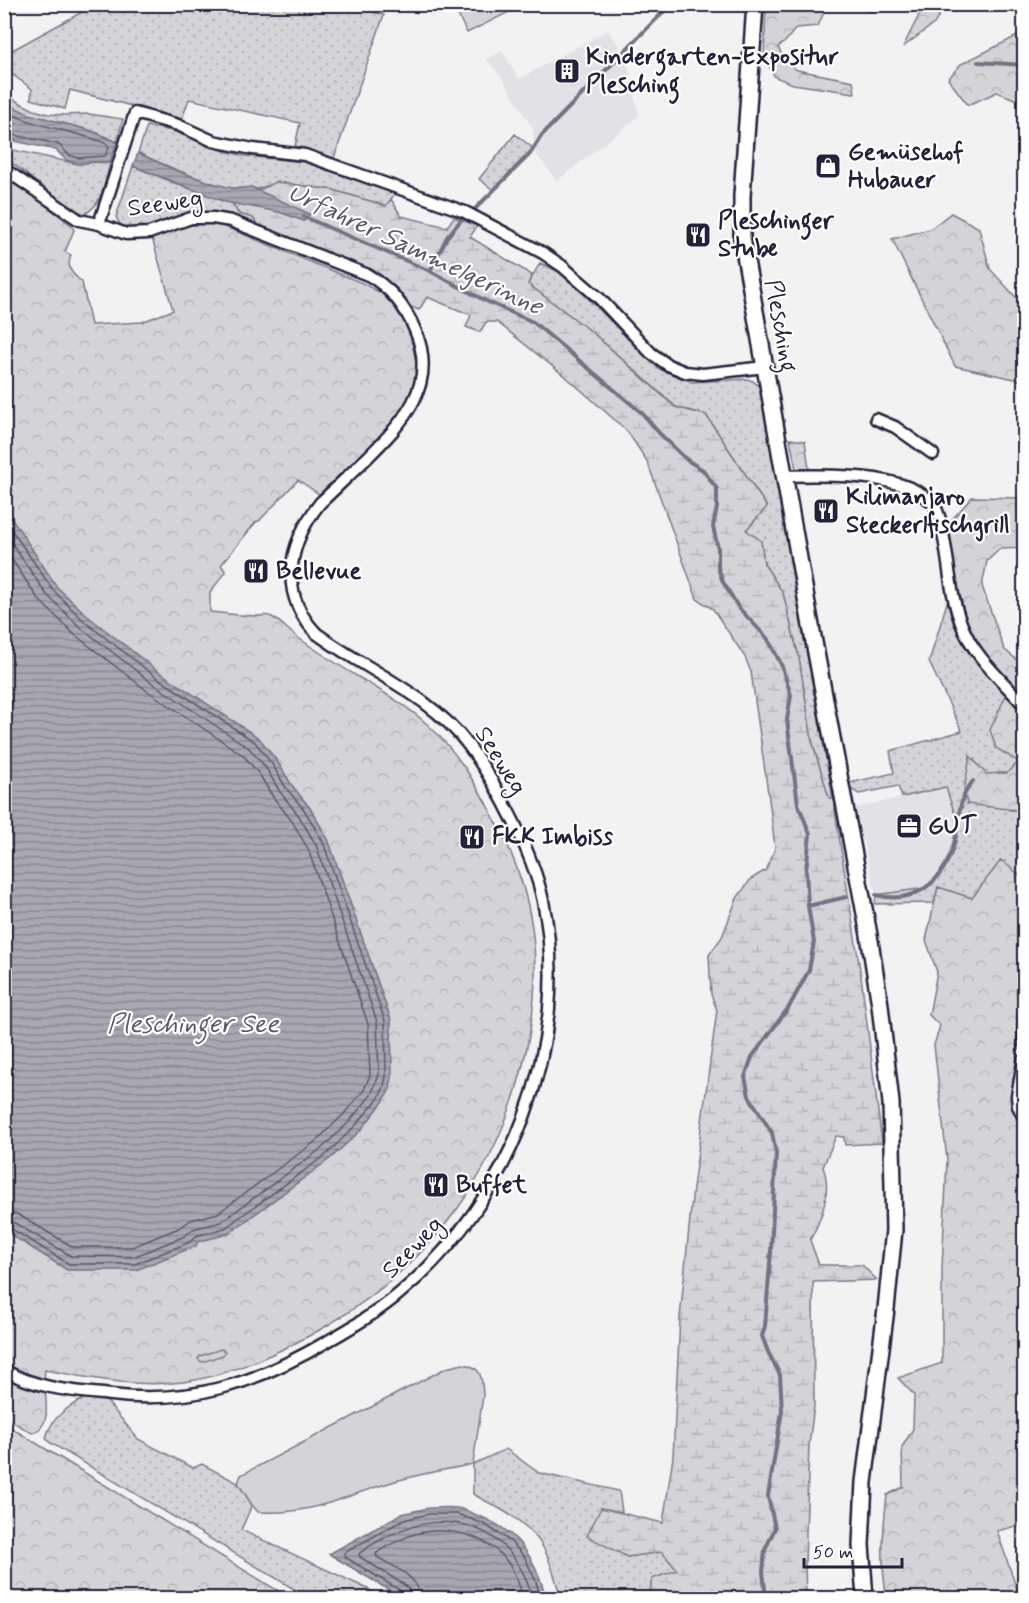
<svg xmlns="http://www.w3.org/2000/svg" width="1029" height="1603" viewBox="0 0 1029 1603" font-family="Mynerve,sans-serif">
	<defs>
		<pattern id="grass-dots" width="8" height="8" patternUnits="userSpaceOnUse" patternTransform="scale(1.5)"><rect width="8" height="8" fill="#d3d3d8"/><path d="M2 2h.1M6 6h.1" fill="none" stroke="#b5b5ba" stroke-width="1.8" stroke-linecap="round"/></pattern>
		<pattern id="forest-crowns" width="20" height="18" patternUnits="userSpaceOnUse" patternTransform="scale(1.5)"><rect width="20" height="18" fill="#d3d3d8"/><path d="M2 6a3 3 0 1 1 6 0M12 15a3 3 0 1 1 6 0" fill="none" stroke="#b5b5ba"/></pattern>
		<pattern id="wetland-marsh" width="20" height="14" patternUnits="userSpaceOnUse" patternTransform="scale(1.5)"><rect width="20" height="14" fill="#d3d3d8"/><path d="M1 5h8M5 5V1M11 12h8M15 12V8" fill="none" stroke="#b5b5ba"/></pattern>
		<pattern id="water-rules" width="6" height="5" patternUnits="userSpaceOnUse" patternTransform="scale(1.5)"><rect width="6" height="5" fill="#a8a8b2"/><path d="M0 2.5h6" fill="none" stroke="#888892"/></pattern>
	</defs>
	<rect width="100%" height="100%" fill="#f2f2f3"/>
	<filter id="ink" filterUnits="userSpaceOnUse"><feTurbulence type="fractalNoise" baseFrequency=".0167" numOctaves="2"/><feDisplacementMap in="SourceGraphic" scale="12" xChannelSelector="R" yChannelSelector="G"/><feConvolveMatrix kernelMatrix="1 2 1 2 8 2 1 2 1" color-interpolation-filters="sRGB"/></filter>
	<g filter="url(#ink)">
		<!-- built -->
		<path fill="#e2e2e6" d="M608,30l18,28 13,58 -82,65 -23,-29 -1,-23 -30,-50 -17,-20 16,-8 17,28z
			M946,787l11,37 -3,22 -12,23 -12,16 -5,3 -49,7 -21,-87z"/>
		<!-- grass -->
		<path fill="url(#grass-dots)" stroke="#7a7a8a" stroke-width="1.5" d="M348,4l36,11 -50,143 -39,-12 5,-23 -111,-24 -7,20 -112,-29 -5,19 -34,-10 1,-10 -27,-20v-15l90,-49z
			M5,95l29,15 14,4 16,1 25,-1 34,5 -6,23c-10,-5 -20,-10 -31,-13 -28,-7 -56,-11 -81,-26z
			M147,126l25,5 52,20 21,5 59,6 91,31 -8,13 -54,-16 -56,-8 -19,7c-10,-3 -20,1 -32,-2 -31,-8 -60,-21 -88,-34z
			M515,134l18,14 -40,42 -14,-11z
			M4,148l74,16 17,-2 15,1c-5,18 -7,41 -25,51 -31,-9 -53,-39 -80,-56z
			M133,166l44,18 55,19 7,11 14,3 7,11c-21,-5 -43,-13 -64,-14 -22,-2 -67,35 -80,3z
			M540,263l19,9 17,14 66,67 17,16 33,13 55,-3 6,2 8,7 72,410 -4,1 -17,-58 -13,-83 -16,-65 -19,-29 -3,-23 -15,-11 21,-23 -61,-92 -30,-8 -84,-75 -64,-48z
			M948,599l5,23 13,27 41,44 12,69 -12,11 -21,1 -15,-17 38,53 15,1v96l-1,-29 -51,21 -34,-12 -4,16 -59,1 1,-9 49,-7c18,-11 35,-42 32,-65 -2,-12 -8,-24 -11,-36l-44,10 -4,-11 -39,8 -8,-5 -2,-6 45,-10 -4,-22 72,-20 -33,-69z
			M87,1397l18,2 33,40 55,29 9,-4 36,19 14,22 -11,25 127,59 15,9h-74l-260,-156 -3,-4c5,-21 23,-32 41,-41z
			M506,1449l33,24 80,18 3,21 -21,-4 26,49 35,-5 16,18 -26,9 -3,19h-88c-5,-16 -9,-34 -17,-49 -14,-27 -46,-41 -71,-55v-30z"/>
		<!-- forest -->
		<path fill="url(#forest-crowns)" stroke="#7a7a8a" stroke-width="1.5" d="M766,5h61l-9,21 -22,2 -11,14 -7,5 7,14 12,9 56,11 2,12 -62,-9 -18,-7 -11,-20z
			M924,5h20l-9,18 -32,24z
			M1017,36h7v54h-2l-5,10 -20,-8 -29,13 -20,-26 13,-15z
			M4,179l25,13 42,33 3,5 -9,22 6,3c-5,13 1,19 11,27l9,43 51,-3 31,-12 -21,-72 26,-10 23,-5 17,1 144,59 19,10 15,16 13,19 8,39 -4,25 -14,26 -73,76h-7l-21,-14 -39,41 -3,1 -35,43 5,7 -16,20v20c17,2 33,4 50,4 5,-1 8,-1 12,1 9,5 17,14 25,20 20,14 41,28 63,41 23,14 47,28 67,46 29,26 48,58 66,92 42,76 51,146 34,231 -25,123 -95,218 -204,281 -40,23 -94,48 -140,54 -46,6 -93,-4 -138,-12 -4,20 12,55 -13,63l-28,-16z
			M951,213l28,15 11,41 34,37v75l-69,-15 -63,-127 38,-10z
			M790,439l15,2 4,28h-13z
			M972,497l52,1v50l-24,1 -13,12 -5,25 22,63 20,17v31c-14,-16 -31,-31 -43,-48 -24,-31 -28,-86 -34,-124z
			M1007,693l17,24v94l-57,-7 -3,-14 6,-34 16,18 21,-1 12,-11 -23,-14 -6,-18z
			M1001,860l22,18 1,114 -3,10 -4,28 3,22 -7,55 11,20v397l-27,7 23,67h-133c-7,-34 -4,-68 0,-103l16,-8 -1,-40 11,-18 1,-34 -16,-17 44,-15v-94l5,-109 -13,-115 6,-19 -11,-11 8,-43 -11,-32 12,-53 34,11z
			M5,1424l21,13 264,161h-285z"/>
		<!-- wetland -->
		<path fill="url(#wetland-marsh)" stroke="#7a7a8a" stroke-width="1.5" d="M276,182l57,8 53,16 5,-7 10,17 46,11 7,-10 23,9 -7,11 62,38 -4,9 64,48 83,75 31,8 61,92 -21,23 15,11 3,23 19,29 16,65 13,83 17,57h4l28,178 21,167 -37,2 -1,-8 -8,-1 -13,31c9,23 -1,51 -13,73l9,25h43l15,15 -64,2 1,124 -5,39 -4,119 1,34h-157l3,-19 25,-9 -15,-18 -35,5 -40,-21 14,-28 62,15 10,-66 7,-139 13,-130 24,-178 -6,-16 -2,-39 13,-18 15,-39 14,-19 15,-9 9,-22 -5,-41 -19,-135 -6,-15 -32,-48 -16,-10 -50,-138 -20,-30 -55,-49 -75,-60h-11l-6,10 -14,-5 5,-12 -44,-18 -8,13 -8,-3 -13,-18 -21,-15 -117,-46 -7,-10 -14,-4 -7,-11z"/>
		<!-- pitch -->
		<path fill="#d3d3d8" stroke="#7a7a8a" stroke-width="1.5" d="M453,5h70l-56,28z
			M221,1349l4,2 -2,4 -21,7 -4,-3 2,-3z
			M463,1364c20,3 19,15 20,32l-10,68c-27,6 -54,10 -81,18 -51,15 -78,33 -134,30l-6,-7 -14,-22 3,-8 205,-107z"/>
		<!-- water -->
		<path fill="url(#water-rules)" stroke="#727282" stroke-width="1.5" d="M5,103l24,11 60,16 28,12 -7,21 -15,-1 -17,2 -11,-3 -11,-11 -51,-11z
			M138,153l39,18 38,13 21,5 15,-2 59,27 -6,7 -25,-9 -54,-10 -92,-36z
			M4,512l5,2 48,73 33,31 69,54 100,66 18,23 14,23 19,24 18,31 63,181 1,57 -2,12 -7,13 -23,29 -29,27 -103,76 -31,8 -1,4 -60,24h-69l-62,-39z
			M429,1508c9,0 19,-1 28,0 7,1 15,5 22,8 39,15 57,42 67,82h-144l-73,-44 72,-40z"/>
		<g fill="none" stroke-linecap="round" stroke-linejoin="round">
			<!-- shore -->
			<path stroke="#58586b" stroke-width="1.5" d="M4,110c32,18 70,20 103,34l2,3 -4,9 -27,2 -9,-3 -11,-11 -54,-11
				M4,519l49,71 32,32 71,55 99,65 17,22 14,24 19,23 18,31 62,179 1,55 -2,11 -6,12 -23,27 -28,28 -102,74 -29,8 -6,6 -55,22h-66l-59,-36 -6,-1
				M4,532l43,63 33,32 72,56 97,65 17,20 14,24 19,24 17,29 61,177 2,53 -8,20 -22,27 -27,26 -101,74 -28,7 -8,7 -52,21 -62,-1 -58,-34 -9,-2
				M4,548l35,52 36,35 71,55 97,65 16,19 14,23 19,24 16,28 60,175 2,51 -6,15 -21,25 -27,26 -98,72 -27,7 -12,8 -47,19h-59l-56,-33 -13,-3
				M404,1598l-3,-7 -56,-34 -1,-4 59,-33 26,-6h28l27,10 26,17 14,15 12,25 4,17
				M411,1598l-1,-6 -4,-6 -46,-29 -1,-3c7,-7 18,-12 27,-17 63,-33 129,-10 146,61
				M420,1598c-1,-22 -26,-31 -43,-41l-1,-3c6,-6 16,-10 24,-14 35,-18 85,-9 109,24 7,10 11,23 14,34"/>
			<!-- stream -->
			<path stroke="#727282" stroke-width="4" d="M978,62l46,3
				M474,210l56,-56 12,-19 129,-131
				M304,217l126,54 56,30 47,21 109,91 18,21 27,26 16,10 14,19v18l-4,20 5,21v20l5,14 15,25 30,32 13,25 10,31 -4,25 11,84 12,30 -4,36 2,36 6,36 -5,28 -20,37 -37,50 -7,20 4,19 23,37 4,20 -5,98 -6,75 -3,10 6,16 12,23 2,36 -14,85 7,32 -10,22 -2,22 3,26
				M430,271l17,-34 14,-17
				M876,895c38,10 66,-12 77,-48 8,-25 2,-44 20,-66
				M808,906l38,-9"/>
			<!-- minor casing -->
			<g stroke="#22223b" stroke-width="15">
				<path id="minor" d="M869,4h4
					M4,169l75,51 20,4 27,10 23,-1 42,-15h22l18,3 137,54c23,13 37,31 47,55 24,55 -12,92 -48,128 -16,15 -31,30 -47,45 -32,41 -42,90 -4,130 51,38 114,61 153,113 29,40 64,107 74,155 30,143 -32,300 -143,392 -22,19 -47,34 -72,48 -69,41 -136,64 -217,54 -37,-4 -74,-6 -107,-25
					M99,224l36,-111 43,12 35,16 40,8 52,6 160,57 78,41 19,13 37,32 52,55 17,12 17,7 18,2 62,-7
					M876,419l19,8 38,27
					M785,476c38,-1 141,-6 154,40 10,35 9,73 22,107 12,33 41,57 63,82
					M1024,1015v42l-7,39 1,10 6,12"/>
			</g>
			<!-- secondary casing -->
			<g stroke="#22223b" stroke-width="20">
				<path id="secondary" d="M755,4l-13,192v42l69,388 58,309 11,70 11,98 3,127 -8,79 -22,173 -3,63 4,53"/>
			</g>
			<!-- minor -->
			<use href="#minor" stroke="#fff" stroke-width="10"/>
			<!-- secondary -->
			<use href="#secondary" stroke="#fff" stroke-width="15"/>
		</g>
	</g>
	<!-- icons -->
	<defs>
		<g id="building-square" transform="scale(1.35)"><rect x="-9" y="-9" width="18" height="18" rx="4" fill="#22223b" stroke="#fff"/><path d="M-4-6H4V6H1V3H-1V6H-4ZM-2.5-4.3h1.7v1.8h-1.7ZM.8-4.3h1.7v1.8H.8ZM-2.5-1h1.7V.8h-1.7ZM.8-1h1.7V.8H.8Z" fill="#fff"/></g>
		<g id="shop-square" transform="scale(1.35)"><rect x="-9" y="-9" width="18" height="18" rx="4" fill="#22223b" stroke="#fff"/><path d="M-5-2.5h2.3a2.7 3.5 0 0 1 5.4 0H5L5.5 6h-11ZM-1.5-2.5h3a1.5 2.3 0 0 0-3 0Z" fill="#fff"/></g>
		<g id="restaurant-square" transform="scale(1.35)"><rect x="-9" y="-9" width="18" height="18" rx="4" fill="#22223b" stroke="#fff"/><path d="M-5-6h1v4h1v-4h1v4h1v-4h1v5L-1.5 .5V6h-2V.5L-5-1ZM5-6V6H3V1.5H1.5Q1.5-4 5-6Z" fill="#fff"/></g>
		<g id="office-square" transform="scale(1.35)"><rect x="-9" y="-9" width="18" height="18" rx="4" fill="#22223b" stroke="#fff"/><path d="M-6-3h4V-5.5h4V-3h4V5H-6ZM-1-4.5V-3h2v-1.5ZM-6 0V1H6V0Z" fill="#fff"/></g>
	</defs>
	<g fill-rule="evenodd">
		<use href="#building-square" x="567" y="71"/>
		<use href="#shop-square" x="828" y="166"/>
		<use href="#restaurant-square" x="698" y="235"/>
		<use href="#restaurant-square" x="826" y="511"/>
		<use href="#restaurant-square" x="256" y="571"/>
		<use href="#office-square" x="909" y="826"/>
		<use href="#restaurant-square" x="472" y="837"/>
		<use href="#restaurant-square" x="436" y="1185"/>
	</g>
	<g text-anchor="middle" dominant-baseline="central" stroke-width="4.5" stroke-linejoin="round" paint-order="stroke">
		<!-- poi labels -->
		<g font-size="24" font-weight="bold" fill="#22223b" stroke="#fff" text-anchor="start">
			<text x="586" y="57">Kindergarten-Expositur<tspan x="586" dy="28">Plesching</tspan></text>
			<text x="848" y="152">Gemüsehof<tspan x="848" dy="28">Hubauer</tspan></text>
			<text x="718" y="221">Pleschinger<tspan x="718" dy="28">Stube</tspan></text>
			<text x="846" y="497">Kilimanjaro<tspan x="846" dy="28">Steckerlfischgrill</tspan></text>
			<text x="276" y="571">Bellevue</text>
			<text x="928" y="826">GUT</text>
			<text x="492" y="837">FKK Imbiss</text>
			<text x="456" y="1185">Buffet</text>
		</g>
		<!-- street labels -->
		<g font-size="24" fill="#22223b" stroke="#fff">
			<text transform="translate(165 204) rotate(-8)">Seeweg</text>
			<text transform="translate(780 326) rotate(80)">Plesching</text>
			<text transform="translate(500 761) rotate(58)">Seeweg</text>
			<text transform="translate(413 1248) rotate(-46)">Seeweg</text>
		</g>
		<!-- water labels -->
		<g font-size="26" font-style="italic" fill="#58586b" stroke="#fff">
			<text transform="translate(415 250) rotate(25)">Urfahrer Sammelgerinne</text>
			<text x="193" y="1025">Pleschinger See</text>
		</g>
	</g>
	<!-- margin -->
	<rect width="1029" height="1603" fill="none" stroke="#fff" stroke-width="24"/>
	<rect x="12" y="12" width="1005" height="1579" fill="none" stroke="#22223b" stroke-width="2" filter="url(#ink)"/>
	<!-- scale -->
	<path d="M804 1558v9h98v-9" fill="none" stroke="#22223b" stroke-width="3"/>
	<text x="813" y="1558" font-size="18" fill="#22223b" stroke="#ffffff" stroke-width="4.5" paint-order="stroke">50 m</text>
</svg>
